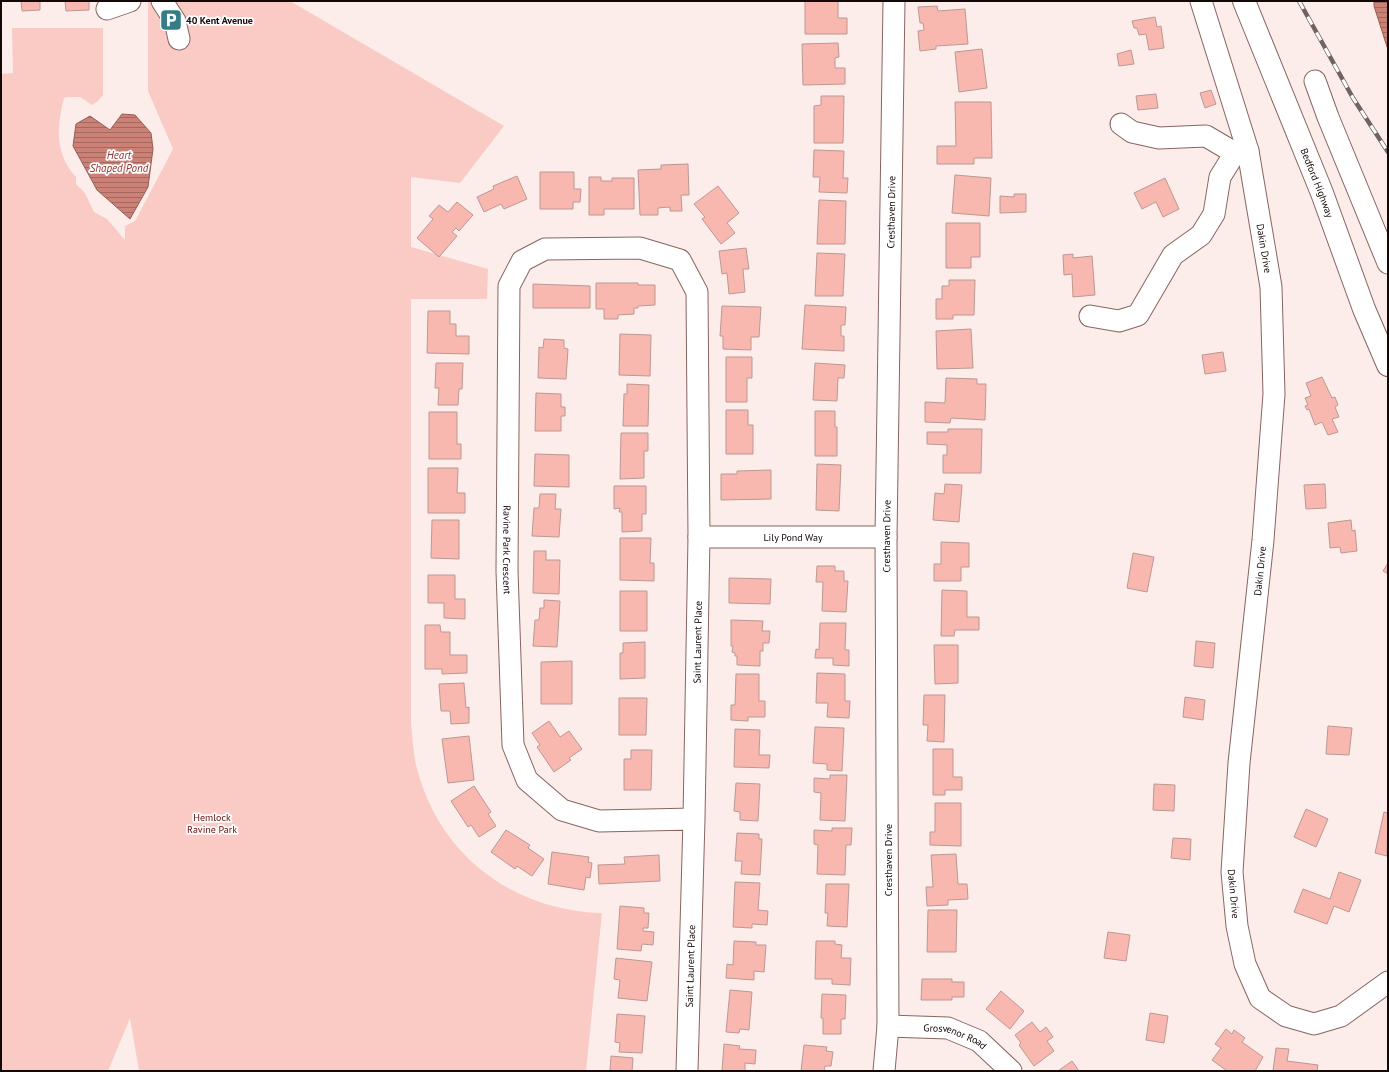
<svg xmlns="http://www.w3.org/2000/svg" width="1389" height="1072" viewBox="0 0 1389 1072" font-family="'PT Sans',sans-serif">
	<defs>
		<pattern id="water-rules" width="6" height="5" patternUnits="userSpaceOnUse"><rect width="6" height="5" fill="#cc8177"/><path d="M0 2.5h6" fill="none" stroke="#a46860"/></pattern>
	</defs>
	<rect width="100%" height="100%" fill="#fdedea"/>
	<!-- park -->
	<path fill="#f9cbc4" d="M148,1h142l214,125 -44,57 -49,-6v70l77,22 -1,30h-76v425c2,16 2,32 7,48 23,85 97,139 184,141l-16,158h-447l-9,-53 -22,53h-107v-997l12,-1 -1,-45h91v67l-5,6 -6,4 -12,-8h-15c-3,5 -3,10 -4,15 -5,24 -2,47 15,65v7l9,9 9,19 13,7 18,21v-14l10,-5 38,-72 -25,-58z"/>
	<!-- water -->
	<path fill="url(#water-rules)" stroke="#955d55" d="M1374,1h14v49l-14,-44z
		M122,114l13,1 16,18 2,16 -5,38 -18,32 -33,-29 -24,-44 3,-22 14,-8 20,14z"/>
	<!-- building -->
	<path fill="#f8b8b0" stroke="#bc9893" d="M21,1h19v9l-18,1z
		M65,1h24v9l-23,1z
		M805,1h33v17h9v16h-42z
		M937,6l1,5 27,-2 3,35 -32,2v3l-16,2 -2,-20 6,-1 -1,-7h-3l-2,-16z
		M1155,17l2,10 4,-1 3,22 -15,2 -3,-16 -7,1 -2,-7h-3l-2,-7z
		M838,43l1,14 -4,1v10h10v16l-42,1 -1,-41z
		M982,49l5,39 -28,4 -4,-40z
		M1131,50l3,14 -15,2 -2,-12z
		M1211,90l5,14 -11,4 -5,-15z
		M1156,94l2,14 -20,2 -2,-14z
		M821,96h23l-1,47h-29v-37l7,-1z
		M955,102h36l1,56h-18v6h-37v-18h19z
		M814,150l30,1 -1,27h5l-1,15 -28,-1 1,-15h-7z
		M688,164l1,31h-8l1,16h-12v-4l-12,1v7h-18l-2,-45 23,-1v-4z
		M540,172h34v17h7l-1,13h-7v7h-33z
		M955,175l36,3 -2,38 -37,-3z
		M517,176l10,23 -23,10 -3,-5 -17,8 -7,-15 17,-8 -1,-3z
		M589,177h12v4h11v-3h22v31h-30v6h-15z
		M1165,178l14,31 -16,8 -7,-15 -14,7 -8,-16z
		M718,186l21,27 -12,10 8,10 -14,11 -19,-25 3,-2 -11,-13z
		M1014,194h12v18l-26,1v-17l14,1z
		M819,200l27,1 -1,43h-28z
		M457,202l16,13 -14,16 -3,-3 -4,4 5,4 -18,21 -22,-19 16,-19 -4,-3 10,-11 9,7z
		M946,223h34v34h-9v11h-25z
		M746,248l3,21h-6l2,23 -16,2 -2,-21 -5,1 -3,-23z
		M817,253l28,1 -2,42h-28z
		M1073,254v4l19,-2 3,39 -22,2 -1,-23 -8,1 -1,-20z
		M949,280h26l-1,35h-21v4h-17v-20h6v-13h7z
		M596,283h42v2h17v20l-17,1v2h-4v6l-16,1v4h-14v-10h-8z
		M533,284l57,2v22h-57z
		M805,305l41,2 -1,18h-4v11h3v15l-42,-2z
		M722,306l39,1 -2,30h-8v13l-28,-1v-13h-3z
		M428,311h22v13h6v12h13v18l-42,-1z
		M971,329l2,39 -36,1 -1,-38z
		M620,334l31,1 -1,41 -31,-1z
		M544,339l20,1v8l4,1 -2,30 -28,-1 1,-31 4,1z
		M1223,352l3,19 -21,3 -3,-19z
		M726,357h26v21h-5v24h-21z
		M436,363h27l-1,26h-3l-1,16h-20l1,-17h-4z
		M815,363l30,2 -1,13h-6l-1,23 -24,-1z
		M1322,377l10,21 3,-1 3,8 -3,2 4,10 -7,2 6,13 -10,3 -6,-13 -7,3 -6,-16 -2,1 -2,-4 3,-1 -3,-7 6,-2 -5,-13z
		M946,378l31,1v5h9l-1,36 -34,-2 -1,5 -25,-1v-20l20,1z
		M627,384l22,1 -1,41h-25l1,-32h3z
		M536,393l25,1v13h4v9h-4v15h-26z
		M726,410h22v15h5v29h-27z
		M815,411h20v16h2v29h-22z
		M429,412h28v32h4v15h-32z
		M948,429h34l-1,44h-38v-18h4v-10l-20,-1v-12h21z
		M621,433h27v18h-4v27l-24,1z
		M535,454l34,1v32l-35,-1z
		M817,464l24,1 -2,46 -23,-1z
		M428,468h30l-1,25h8v20h-37z
		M771,470v29l-50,1v-26h16v-3z
		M945,484l17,1 -3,37 -26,-2 2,-27 9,1z
		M1325,484l1,24 -20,1 -2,-24z
		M614,486h32v28h-4v17l-20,1v-20h-3l1,-4 -6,1z
		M540,494h16l-1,15h6l-2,28 -27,-1 2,-28h5z
		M432,520h27v39l-28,-1z
		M1351,520l1,11 3,-1 2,21 -16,2 -1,-6 -10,1 -2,-25z
		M620,538h31l-1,25h4v18l-34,-1z
		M941,542l28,1v24h-8v14h-27v-17h7z
		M534,551h12v9h14l-1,34 -26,-1z
		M1133,553l21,4 -7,35 -20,-4z
		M1388,563v11l-5,-3z
		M817,566h18v5h9v10h4l-2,31 -24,-1 1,-29h-7z
		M428,575h27v24h10v20l-21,-1v-15h-16z
		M729,578l42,1 -1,25 -41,-1z
		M942,590l25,1v26h12v13h-24l-1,6h-13z
		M620,591h27v40h-27z
		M544,600l16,1 -3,46 -24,-1 2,-26h4l1,-12h4z
		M731,620l32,1 -1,10h8l-1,12h-6v8h-3v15l-23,-1v-9h-2v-3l-3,-1 1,-6h-2z
		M820,623h26l-1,27h4v16l-16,-1v-7h-18l1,-9 3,1z
		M425,625h15l1,7h9v23h17v18l-25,1v-5h-17z
		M1196,641l19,2 -2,25 -19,-2z
		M645,642v36l-25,1v-26h3v-10z
		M934,645h24v38l-23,1z
		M572,661v43h-31v-42z
		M817,673l28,1v27h5l-1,17 -22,-1 1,-14h-12z
		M736,674h23v27h6v16h-17v4l-17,-1v-15h4z
		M464,683l2,25 3,-1v16l-18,1 -1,-13h-9l-2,-27z
		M924,695h21l-1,47 -17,-1 1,-16h-5z
		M1185,697l20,3 -2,20 -20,-3z
		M619,698h28l-1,37h-27z
		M549,721l11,16 9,-6 13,18 -13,9 2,2 -17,12 -17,-25 3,-2 -8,-12z
		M1328,726l24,2 -3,27 -23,-1z
		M815,727l29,1 -2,43 -15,-1v-6l-14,-1z
		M735,729l25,1 -1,25h11l-1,13 -35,-1z
		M469,736l5,44 -26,3 -6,-44z
		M933,749h20v28h9v13h-17v5h-12z
		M631,750h21l-1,40h-27v-31h7z
		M830,775h17l-2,46 -25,-1 1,-27 -7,-1v-14l16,1z
		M736,783l24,1 -2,37 -18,-1v-8l-6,-1z
		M1154,784l21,1 -1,26 -21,-1z
		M474,786l17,26 -3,2 8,12 -17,11 -8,-12 -3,2 -17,-26z
		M935,803h26v43l-31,-1v-13h5z
		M1306,809l22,10 -12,28 -22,-10z
		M1384,812l4,1 -1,43 -12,-3z
		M832,828h20l-1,17h-5l-1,30 -28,-1 1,-29 -4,-1v-14l18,1z
		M506,830l24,15 -2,3 16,11 -12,17 -15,-10 -2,3 -24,-17z
		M737,833l22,1v5h3l-2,36 -19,-1 1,-13h-7z
		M1173,838l18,1 -1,21 -19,-2z
		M552,852l37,5 -1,5 4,1 -2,15 -4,-1 -2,13 -36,-6z
		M956,854l2,30h9l1,15 -20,1v5l-21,1 -1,-19h7l-2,-32z
		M659,855l1,26 -61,3 -1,-19 27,-1 -1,-7z
		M1339,872l22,8 -12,32 -15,-6 -7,18 -33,-12 9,-23 27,10z
		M735,882l25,1 -2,27 10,1 -1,14 -15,-1v4l-19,-1z
		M826,884h23l-2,43 -20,-1 1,-13h-3z
		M620,906l24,2v5h5l-1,15h-5v3l11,1 -1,13 -11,-1 -1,7 -24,-2z
		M928,910h29l-1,42h-29z
		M1108,932l22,3 -4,26 -22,-3z
		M734,941l22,1v3h10l-2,27 -10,-1v9l-28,-2 1,-14 6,1z
		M816,941h19v3l7,1 -1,13h10l-1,27 -18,-1v-5h-17z
		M616,958l36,4 -5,39 -29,-3 2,-18 -6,-1z
		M922,979h30v3h12v15h-12v3h-31z
		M730,990l22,2 -3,38 -9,-1 -1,4 -13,-1z
		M1001,991l23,20 -14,18 -24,-20z
		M822,994l24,1 -1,24h-4v15h-18v-16h-2z
		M1150,1013l18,3 -4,27 -18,-3z
		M617,1014l28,2 -3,37 -23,-1 1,-9 -5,-1z
		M1032,1022l8,10 6,-5 7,10 -6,4 7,10 -20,15 -15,-21 2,-2 -6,-8z
		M1226,1029l6,5 2,-4 11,8 -3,4 21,15 -8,14h-28l-15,-11 9,-12 -6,-4z
		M724,1044l16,2 -1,3 17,1 -1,14 -10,-1v8h-23z
		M804,1045l23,2 -1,4 7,1 -2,14h-6l-1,5h-23z
		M1276,1048l13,1 -2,12 31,4 -1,6h-44z
		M611,1056l22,2 -1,13h-22z
		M1072,1061l7,10h-21z"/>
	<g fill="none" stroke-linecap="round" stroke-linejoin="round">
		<!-- minor casing -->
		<g stroke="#876560" stroke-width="23">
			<g id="minor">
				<path d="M162,1l13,20 4,18"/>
				<path id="s1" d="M1201,1l47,150 23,136 3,107 -11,146 -24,223 -7,109 5,54 8,38 15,34 26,18 28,8 27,-8 47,-34"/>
				<path d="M107,9l23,-8"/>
				<path d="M1315,81l13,36 60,146"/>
				<path d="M1121,124l11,8 27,6 47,-2 29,17 13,-2"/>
				<path d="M1090,316l29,5 19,-6 35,-60 28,-20 13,-21 6,-37 15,-24"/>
				<path id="s2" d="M699,537h187"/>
				<path id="s3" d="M888,1026l60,2 31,13 32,30"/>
				<path id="s4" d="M687,1071l7,-252 5,-282 -2,-245 -17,-32 -40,-12 -95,1 -23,12 -13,25 -2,285 6,174 14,35 35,30 37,11 95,-2"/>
				<path id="s5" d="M884,1071l4,-45 -2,-489 8,-536"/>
			</g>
		</g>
		<!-- major casing -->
		<g stroke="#876560" stroke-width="24">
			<g id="major">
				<path id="s6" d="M1244,1l78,192 42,116 24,56"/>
			</g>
		</g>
		<!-- minor -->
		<use href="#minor" stroke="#fff" stroke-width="21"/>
		<!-- major -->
		<use href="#major" stroke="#fff" stroke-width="22"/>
		<!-- rail casing -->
		<g stroke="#716361" stroke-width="4.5">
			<path id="rail" d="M1299,1l54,97 35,54"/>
		</g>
		<!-- rail -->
		<use href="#rail" stroke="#fefefe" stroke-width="3" stroke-dasharray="9" stroke-linecap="butt"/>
	</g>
	<!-- icons -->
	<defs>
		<g id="parking-square" transform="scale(1.15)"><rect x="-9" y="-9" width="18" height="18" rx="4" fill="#357d86" stroke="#fefefe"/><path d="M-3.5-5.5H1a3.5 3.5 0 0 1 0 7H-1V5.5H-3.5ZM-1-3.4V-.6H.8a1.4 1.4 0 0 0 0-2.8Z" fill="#fff"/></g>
	</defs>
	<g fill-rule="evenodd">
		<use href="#parking-square" x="171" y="20"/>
	</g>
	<g text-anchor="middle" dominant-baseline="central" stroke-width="3.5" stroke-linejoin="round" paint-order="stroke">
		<!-- poi labels -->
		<g font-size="10" font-weight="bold" fill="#140807" stroke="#fefefe" text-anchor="start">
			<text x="186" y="20">40 Kent Avenue</text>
		</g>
		<!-- street labels -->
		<g font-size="10" fill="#140807" stroke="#fefefe">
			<text stroke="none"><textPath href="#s6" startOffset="196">Bedford Highway</textPath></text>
			<text stroke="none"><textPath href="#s5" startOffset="859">Cresthaven Drive</textPath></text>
			<text stroke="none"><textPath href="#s1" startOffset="256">Dakin Drive</textPath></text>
			<text stroke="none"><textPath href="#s5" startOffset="535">Cresthaven Drive</textPath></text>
			<text stroke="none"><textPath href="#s2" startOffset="94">Lily Pond Way</textPath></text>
			<text stroke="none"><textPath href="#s4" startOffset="1270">Ravine Park Crescent</textPath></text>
			<text transform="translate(1260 571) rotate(-84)">Dakin Drive</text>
			<text stroke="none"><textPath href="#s4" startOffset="429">Saint Laurent Place</textPath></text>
			<text transform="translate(888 860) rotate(-90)">Cresthaven Drive</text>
			<text stroke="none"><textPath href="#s1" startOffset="904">Dakin Drive</textPath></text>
			<text stroke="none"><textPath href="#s4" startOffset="105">Saint Laurent Place</textPath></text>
			<text stroke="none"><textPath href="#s3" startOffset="69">Grosvenor Road</textPath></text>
		</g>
		<!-- park labels -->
		<g font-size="10" fill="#650909" stroke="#fefefe">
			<text x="212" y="817">Hemlock<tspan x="212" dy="12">Ravine Park</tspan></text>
		</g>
		<!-- water labels -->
		<g font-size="11" font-style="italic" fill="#8e342c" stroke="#fefefe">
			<text x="119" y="155">Heart<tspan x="119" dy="13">Shaped Pond</tspan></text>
		</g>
	</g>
	<!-- border -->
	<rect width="1389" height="1072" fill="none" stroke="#140807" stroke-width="4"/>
</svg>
